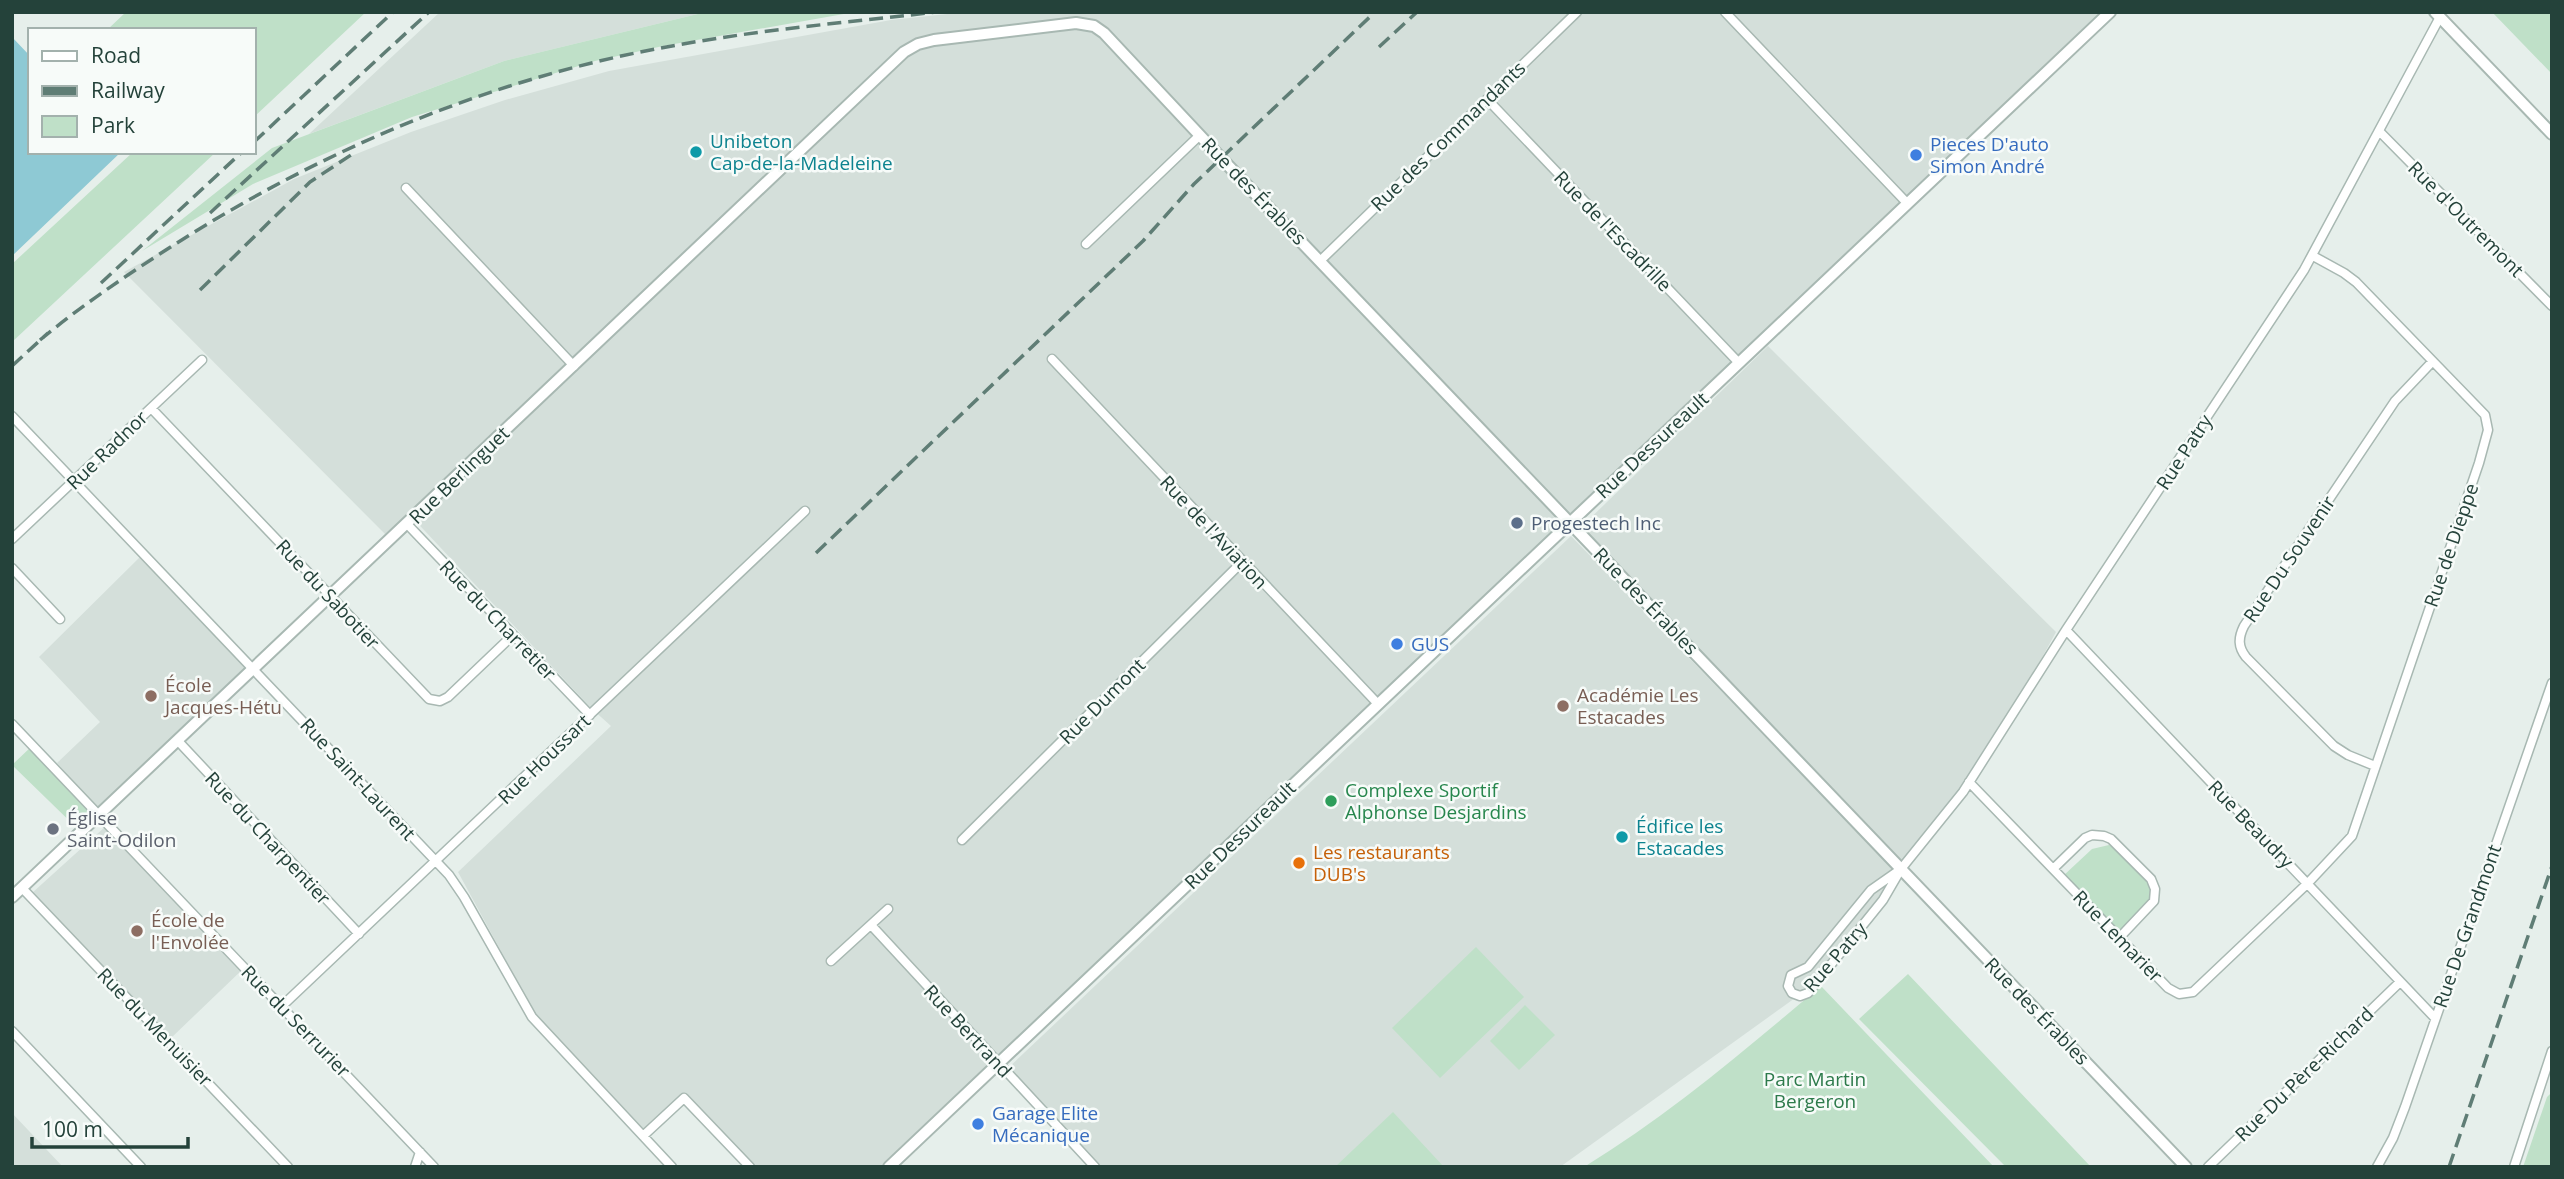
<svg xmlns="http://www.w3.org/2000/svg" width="2564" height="1179" viewBox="0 0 2564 1179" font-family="'Open Sans',sans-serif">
	<rect width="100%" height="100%" fill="#e6efeb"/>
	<!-- built -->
	<path fill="#d4dfda" d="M440,12h266l-202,49 -195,73z
		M966,12h1152l-171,157 -1052,998h-140l-71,-74 -39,37 -106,-109 -81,-149 153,-146 -20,-18 -182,-194 -23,21 -262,-263 170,-93 117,-47 94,-32 104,-29 282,-51z
		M1768,346l288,286 -81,148 -73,90 -327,-337z
		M1571,536l328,339 -97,118 -242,174h-462l-92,-97z
		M142,555l111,115 -147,148 -49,-55 43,-41 -61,-65z
		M106,826l137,143 -72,69 -139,-145z
		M12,1113l51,54h-48l-3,-3z"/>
	<!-- green -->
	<path fill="#bfe0c8" d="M126,12h240l-112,105v-87h-147z
		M706,12h149l-192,34 -68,15 -183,56 -159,67 -111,67 130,-103 232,-87z
		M2492,12h60v62z
		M133,152h83l-204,190v-78z
		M32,746l70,75 -17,15 -73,-71z
		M2109,845c22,13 43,34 47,59l-36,33 -57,-61 29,-27z
		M1476,947l48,50 -84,81 -48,-50z
		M1908,974l183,193h-85l-147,-148z
		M1821,986l173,181h-410c85,-52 161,-117 237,-181z
		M1525,1005l30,30 -36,35 -29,-29z
		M2552,1092v75h-29l24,-70z
		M1393,1112l51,55h-109z"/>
	<!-- water -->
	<path fill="#8ec9d4" d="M12,37l18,19v96h91l-109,104z"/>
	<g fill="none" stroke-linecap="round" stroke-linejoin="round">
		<!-- minor casing -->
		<g stroke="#a8b8b2" stroke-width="11">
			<path id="minor" d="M1725,12l182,191
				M1487,99l252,264
				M2380,132l172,174
				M406,188l168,178
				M1086,244l114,-109
				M1321,260l256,-248
				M1052,359l326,345
				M151,408l278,291 11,2 8,-4 65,-62
				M12,416l437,459 15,22 68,120 140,150
				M407,524l183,191
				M12,539l190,-179
				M12,568l48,51
				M2066,630l369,388
				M12,724l422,443
				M178,741l181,193
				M2375,766l-27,-11 -14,-9 -88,-89c-8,-10 -8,-19 -2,-31l151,-225 37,-39
				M1969,782l199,206 11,6 14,-2 115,-109 44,-47 127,-373 9,-33 -3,-15 -129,-133 -12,-9 -31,-17
				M962,840l280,-278
				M1901,869l-30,21 -63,77 -17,8 -3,11 4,7 8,3 8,-3 75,-93 18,-31 62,-77 103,-162 238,-360 136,-253
				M2053,869l32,-31 7,-3 12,1 7,3 40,40 4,10 -1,12 -34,36
				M22,888l266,279
				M871,925l224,242
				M831,961l57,-52
				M282,1006l523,-495
				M12,1031l129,136
				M643,1136l41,-38 66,69
				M415,1167l5,-15
				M2208,1167l192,-185
				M2377,1167l16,-29 12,-31 147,-424
				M2514,1167l38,-116"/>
		</g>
		<!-- tertiary casing -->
		<g stroke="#a8b8b2" stroke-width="14">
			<path id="tertiary" d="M2435,12l117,122
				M12,897l892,-845 14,-8 16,-4 142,-17 18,3 10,7 117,125 965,1009
				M889,1167l1221,-1155"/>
		</g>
		<!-- minor -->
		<use href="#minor" stroke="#fff" stroke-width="8"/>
		<!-- tertiary -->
		<use href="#tertiary" stroke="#fff" stroke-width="10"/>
		<!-- rail -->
		<path stroke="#5f7d75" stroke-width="3.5" stroke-dasharray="14 7" stroke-linecap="butt" d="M1379,47l38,-35
			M254,142l139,-130
			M210,213l219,-201
			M101,283l141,-131
			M200,290l110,-108 41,-27
			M40,340c41,-34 84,-63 129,-92 157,-101 330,-173 514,-204 84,-15 169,-22 253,-32
			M12,366l36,-33
			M816,553l327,-312 51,-57 181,-172
			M2449,1167l103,-301"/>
	</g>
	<!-- markers -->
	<g fill="#0f9aa8" stroke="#f7fbf9" stroke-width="2.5">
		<circle cx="696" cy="152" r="7"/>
		<circle cx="1622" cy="837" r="7"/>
	</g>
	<g fill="#3f7fe0" stroke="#f7fbf9" stroke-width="2.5">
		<circle cx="1916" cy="155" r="7"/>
		<circle cx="1397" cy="644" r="7"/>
		<circle cx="978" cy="1124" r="7"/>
	</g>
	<circle fill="#5c6f8a" stroke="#f7fbf9" stroke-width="2.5" cx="1517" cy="523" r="7"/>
	<g fill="#8d6e63" stroke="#f7fbf9" stroke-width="2.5">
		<circle cx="151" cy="696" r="7"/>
		<circle cx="1563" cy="706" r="7"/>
		<circle cx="137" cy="931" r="7"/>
	</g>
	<circle fill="#2e9e5b" stroke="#f7fbf9" stroke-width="2.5" cx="1331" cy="801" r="7"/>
	<circle fill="#6b7280" stroke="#f7fbf9" stroke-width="2.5" cx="53" cy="829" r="7"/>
	<circle fill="#e8710a" stroke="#f7fbf9" stroke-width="2.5" cx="1299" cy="863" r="7"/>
	<g text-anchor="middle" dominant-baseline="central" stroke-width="5" stroke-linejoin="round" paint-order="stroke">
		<!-- street labels -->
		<g font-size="19" fill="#24423a" stroke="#f7fbf9">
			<text transform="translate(1448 136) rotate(-44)">Rue des Commandants</text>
			<text transform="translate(1254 191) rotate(46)">Rue des Érables</text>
			<text transform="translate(2466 219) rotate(45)">Rue d'Outremont</text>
			<text transform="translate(1613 231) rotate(46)">Rue de l'Escadrille</text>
			<text transform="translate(1652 445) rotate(-43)">Rue Dessureault</text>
			<text transform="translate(107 450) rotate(-44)">Rue Radnor</text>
			<text transform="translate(2184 452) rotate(-57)">Rue Patry</text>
			<text transform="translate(459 475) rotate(-44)">Rue Berlinguet</text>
			<text transform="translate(1214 532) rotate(47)">Rue de l'Aviation</text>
			<text transform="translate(2451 545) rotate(-71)">Rue de Dieppe</text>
			<text transform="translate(2289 559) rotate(-56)">Rue Du Souvenir</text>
			<text transform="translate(328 594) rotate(47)">Rue du Sabotier</text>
			<text transform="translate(1646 601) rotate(46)">Rue des Érables</text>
			<text transform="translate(498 620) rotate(46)">Rue du Charretier</text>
			<text transform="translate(1102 701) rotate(-45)">Rue Dumont</text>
			<text transform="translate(544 759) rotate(-44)">Rue Houssart</text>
			<text transform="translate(358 779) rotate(47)">Rue Saint-Laurent</text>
			<text transform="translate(2251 824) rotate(46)">Rue Beaudry</text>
			<text transform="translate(1240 835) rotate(-44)">Rue Dessureault</text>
			<text transform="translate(268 838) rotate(47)">Rue du Charpentier</text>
			<text transform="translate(2467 926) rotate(-71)">Rue De Grandmont</text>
			<text transform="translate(2118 936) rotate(46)">Rue Lemarier</text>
			<text transform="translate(1835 957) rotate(-49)">Rue Patry</text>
			<text transform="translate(2037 1011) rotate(46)">Rue des Érables</text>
			<text transform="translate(296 1021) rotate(46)">Rue du Serrurier</text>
			<text transform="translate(155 1027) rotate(46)">Rue du Menuisier</text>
			<text transform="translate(968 1031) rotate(47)">Rue Bertrand</text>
			<text transform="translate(2304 1074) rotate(-44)">Rue Du Père-Richard</text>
		</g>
		<!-- culture labels -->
		<g font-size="19" fill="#0d838f" stroke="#f7fbf9" text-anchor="start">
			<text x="710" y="141">Unibeton<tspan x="710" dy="22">Cap-de-la-Madeleine</tspan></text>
			<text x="1636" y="826">Édifice les<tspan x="1636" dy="22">Estacades</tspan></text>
		</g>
		<!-- shop labels -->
		<g font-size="19" fill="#366cbe" stroke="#f7fbf9" text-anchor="start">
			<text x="1930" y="144">Pieces D'auto<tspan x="1930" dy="22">Simon André</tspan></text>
			<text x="1411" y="644">GUS</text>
			<text x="992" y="1113">Garage Elite<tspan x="992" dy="22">Mécanique</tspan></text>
		</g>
		<!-- service labels -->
		<g font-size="19" fill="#4e5e75" stroke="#f7fbf9" text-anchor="start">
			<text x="1531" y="523">Progestech Inc</text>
		</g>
		<!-- education labels -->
		<g font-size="19" fill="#785e54" stroke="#f7fbf9" text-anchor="start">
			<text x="165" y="685">École<tspan x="165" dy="22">Jacques-Hétu</tspan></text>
			<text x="1577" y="695">Académie Les<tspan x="1577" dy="22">Estacades</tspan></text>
			<text x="151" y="920">École de<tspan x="151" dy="22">l'Envolée</tspan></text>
		</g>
		<!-- leisure labels -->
		<g font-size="19" fill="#27864d" stroke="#f7fbf9" text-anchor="start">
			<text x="1345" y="790">Complexe Sportif<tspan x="1345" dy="22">Alphonse Desjardins</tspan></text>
		</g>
		<!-- worship labels -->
		<g font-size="19" fill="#5b616d" stroke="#f7fbf9" text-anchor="start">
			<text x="67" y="818">Église<tspan x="67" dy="22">Saint-Odilon</tspan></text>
		</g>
		<!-- food labels -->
		<g font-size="19" fill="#c56008" stroke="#f7fbf9" text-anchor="start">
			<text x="1313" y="852">Les restaurants<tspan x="1313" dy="22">DUB's</tspan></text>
		</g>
		<!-- park labels -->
		<g font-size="19" fill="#2d7a4b" stroke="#f7fbf9">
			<text x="1815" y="1079">Parc Martin<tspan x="1815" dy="22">Bergeron</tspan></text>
		</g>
	</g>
	<!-- border -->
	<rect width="2564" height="1179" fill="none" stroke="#24423a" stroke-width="28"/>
	<!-- legend -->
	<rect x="28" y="28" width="228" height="126" fill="#f7fbf9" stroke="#a3b1ad" stroke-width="2"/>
	<rect x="42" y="51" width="35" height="10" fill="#ffffff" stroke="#a3b1ad" stroke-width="2"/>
	<text x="91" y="63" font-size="21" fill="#24423a">Road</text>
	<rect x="42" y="86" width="35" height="10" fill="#5f7d75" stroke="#a3b1ad" stroke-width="2"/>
	<text x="91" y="98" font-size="21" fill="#24423a">Railway</text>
	<rect x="42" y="116" width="35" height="21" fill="#bfe0c8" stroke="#a3b1ad" stroke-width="2"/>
	<text x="91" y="133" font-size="21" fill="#24423a">Park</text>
	<!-- scale -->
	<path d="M32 1137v10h156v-10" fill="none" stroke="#24423a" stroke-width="3.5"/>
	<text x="42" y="1137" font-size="21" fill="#24423a" stroke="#f7fbf9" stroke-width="5" paint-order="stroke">100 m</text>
</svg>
